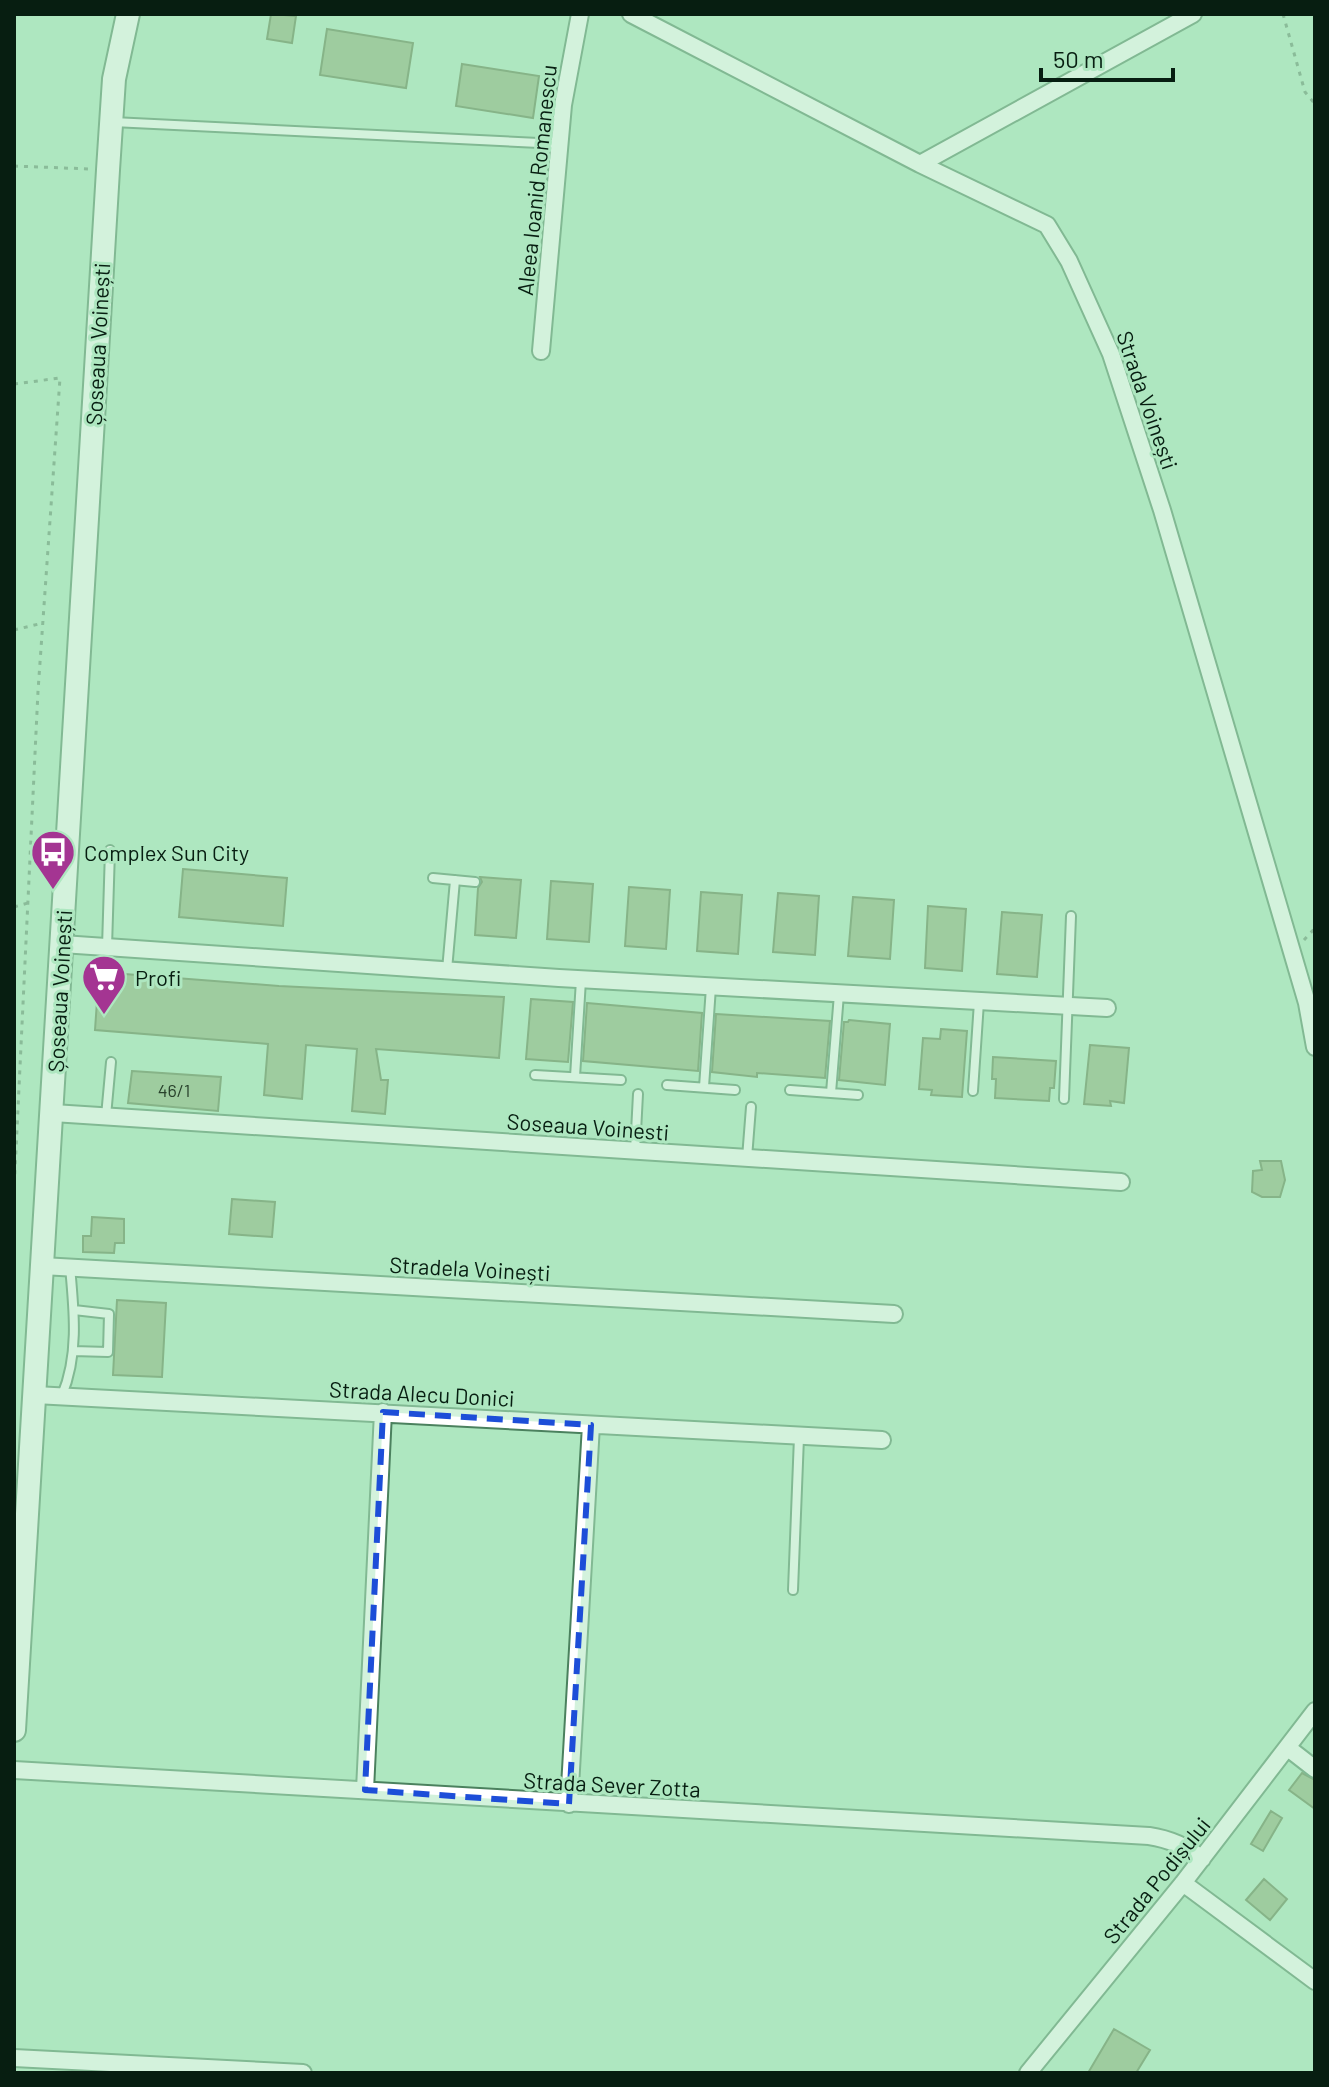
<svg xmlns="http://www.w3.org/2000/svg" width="1329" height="2087" viewBox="0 0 1329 2087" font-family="Barlow,sans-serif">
	<rect width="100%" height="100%" fill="#aee7c0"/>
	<!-- building -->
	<path fill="#8aab78" stroke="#567545" stroke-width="2" d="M271,14l25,2 -4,27 -25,-4z
		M327,29l86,14 -7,45 -86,-13z
		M462,64l77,12 -6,42 -77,-12z
		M183,869l104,9 -4,48 -104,-9z
		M480,877l41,3 -5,58 -41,-3 3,-47 4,-6z
		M551,881l42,3 -4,58 -42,-3z
		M629,887l41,3 -4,59 -41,-3z
		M701,892l41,3 -4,59 -41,-3z
		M778,893l41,3 -4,59 -42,-3z
		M853,897l41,3 -4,59 -42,-3z
		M928,906l38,3 -4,62 -37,-3z
		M1002,912l40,3 -5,62 -40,-3z
		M99,972l180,14 225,11 -5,61 -123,-9 5,31h7l-3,34 -33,-3 5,-62 -51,-4 -4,54 -38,-4 4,-51 -173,-14z
		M531,999l42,3 -5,60 -42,-3z
		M587,1003l115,10 -4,58 -115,-10z
		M716,1014l114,7 -5,57 -68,-5v4l-45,-5z
		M849,1020l41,4 -5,61 -46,-5 5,-58h4z
		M941,1029l26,2 -5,66 -31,-2 1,-5 -13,-1 4,-51 17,1z
		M1090,1045l39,3 -5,55 -14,-2 1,5 -27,-2z
		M993,1057l63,4 -2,27h-4l-1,13 -54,-3 1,-19h-4z
		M132,1071l89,6 -3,34 -90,-8z
		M1260,1161h21l4,19 -5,17h-18l-10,-5 1,-21 9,-1z
		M232,1199l43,3 -3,35 -43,-3z
		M92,1217l32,2v24h-9l-1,10 -31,-1v-16h8z
		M117,1300l49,3 -4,74 -49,-2z
		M1302,1773l13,7v29l-26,-19z
		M1271,1811l11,7 -19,33 -12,-7z
		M1264,1879l23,20 -17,21 -24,-20z
		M1114,2029l36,21 -14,23h-48z"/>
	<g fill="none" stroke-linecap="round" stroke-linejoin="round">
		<!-- service casing -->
		<g stroke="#4b815e" stroke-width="12">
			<path id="service" d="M113,122l446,22
				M433,878l42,4
				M107,947l3,-97
				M447,970l8,-90
				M535,1075l86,5
				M575,1077l6,-97
				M667,1085l68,5
				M704,1087l7,-100
				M790,1090l68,5
				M973,1091l6,-89
				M831,1093l8,-99
				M1064,1099l7,-183
				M106,1116l5,-54
				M635,1151l3,-57
				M747,1158l4,-51
				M73,1351l35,1 1,-38 -35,-4
				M62,1395c17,-40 12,-85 8,-128
				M793,1590l6,-153"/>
		</g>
		<!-- minor casing -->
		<g stroke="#4b815e" stroke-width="20">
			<path id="minor" d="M631,14l289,150 127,61 22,36 42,93 51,156 145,493 8,44
				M920,164l273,-150
				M541,351l22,-246 17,-91
				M62,944l497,34 548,30
				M53,1113l1068,69
				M42,1266l852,48
				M35,1395l847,45
				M1288,1748l27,21
				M14,1770l1135,66c20,3 37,10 53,23
				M365,1790l18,-378
				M569,1804l22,-379
				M1183,1883l132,98
				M14,2058l289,15
				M1028,2073l155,-190 132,-172"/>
		</g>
		<!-- secondary casing -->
		<g stroke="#4b815e" stroke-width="26">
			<path id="secondary" d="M14,1730l94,-1560 6,-91 14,-65"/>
		</g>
		<!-- path -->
		<path stroke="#5e876c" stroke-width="3" stroke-dasharray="4 6" stroke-linecap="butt" d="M1283,14l22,78 10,12
			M14,166l76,3
			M14,384l46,-6 -22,313 -24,501
			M14,630l29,-7
			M14,907l14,-4
			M1304,940l11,-12"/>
		<!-- service -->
		<use href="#service" stroke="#fff" stroke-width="8"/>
		<!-- minor -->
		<use href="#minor" stroke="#fff" stroke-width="16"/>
		<!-- secondary -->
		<use href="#secondary" stroke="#fff" stroke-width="22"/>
	</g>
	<!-- marked area -->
	<path d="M0 0H1329V2087H0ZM383,1412l208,13 -22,379 -204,-14z" fill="#aee7c0" fill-opacity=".55" fill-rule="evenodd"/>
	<path fill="none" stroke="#1d4ed8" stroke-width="6" stroke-dasharray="16 10" stroke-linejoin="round" d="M383,1412l208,13 -22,379 -204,-14z"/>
	<!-- icons -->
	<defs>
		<g id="bus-pin" transform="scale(2.3)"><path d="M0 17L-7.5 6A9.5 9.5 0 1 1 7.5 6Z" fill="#a43592" stroke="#aee7c0"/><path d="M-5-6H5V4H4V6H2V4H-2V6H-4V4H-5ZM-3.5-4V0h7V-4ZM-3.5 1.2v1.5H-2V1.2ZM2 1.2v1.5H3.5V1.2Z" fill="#fff"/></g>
		<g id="supermarket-pin" transform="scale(2.3)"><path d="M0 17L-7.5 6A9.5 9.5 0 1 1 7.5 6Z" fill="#a43592" stroke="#aee7c0"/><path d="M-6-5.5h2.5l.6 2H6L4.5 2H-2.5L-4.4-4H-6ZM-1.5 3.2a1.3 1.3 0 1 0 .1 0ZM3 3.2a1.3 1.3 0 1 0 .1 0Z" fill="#fff"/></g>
	</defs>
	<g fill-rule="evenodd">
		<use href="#bus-pin" x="53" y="852"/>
		<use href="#supermarket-pin" x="104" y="977"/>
	</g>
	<g text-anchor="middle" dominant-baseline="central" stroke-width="6" stroke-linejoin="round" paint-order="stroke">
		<!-- number labels -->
		<g font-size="18" fill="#28412b">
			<text x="174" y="1090">46/1</text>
		</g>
		<!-- street labels -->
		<g font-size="22" fill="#071e11" stroke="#aee7c0">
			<text transform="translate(536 180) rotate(-84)">Aleea Ioanid Romanescu</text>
			<text transform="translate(97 344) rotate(-87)">Șoseaua Voinești</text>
			<text transform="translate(1148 400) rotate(71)">Strada Voinești</text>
			<text transform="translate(59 991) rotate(-87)">Șoseaua Voinești</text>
			<text transform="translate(588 1126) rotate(4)">Soseaua Voinesti</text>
			<text transform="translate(470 1268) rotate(3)">Stradela Voinești</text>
			<text transform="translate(422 1393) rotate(3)">Strada Alecu Donici</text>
			<text transform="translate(612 1784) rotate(3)">Strada Sever Zotta</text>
			<text transform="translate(1156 1880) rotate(-51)">Strada Podișului</text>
		</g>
		<!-- poi labels -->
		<g font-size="22" fill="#071e11" stroke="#aee7c0" text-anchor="start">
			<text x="84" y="852">Complex Sun City</text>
			<text x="135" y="977">Profi</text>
		</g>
	</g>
	<!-- border -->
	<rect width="1329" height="2087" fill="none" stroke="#071e11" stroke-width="32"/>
	<!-- scale -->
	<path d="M1041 68v12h132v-12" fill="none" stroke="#071e11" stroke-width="4"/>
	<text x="1053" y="68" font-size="24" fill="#071e11" stroke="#aee7c0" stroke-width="6" paint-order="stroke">50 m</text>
</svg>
